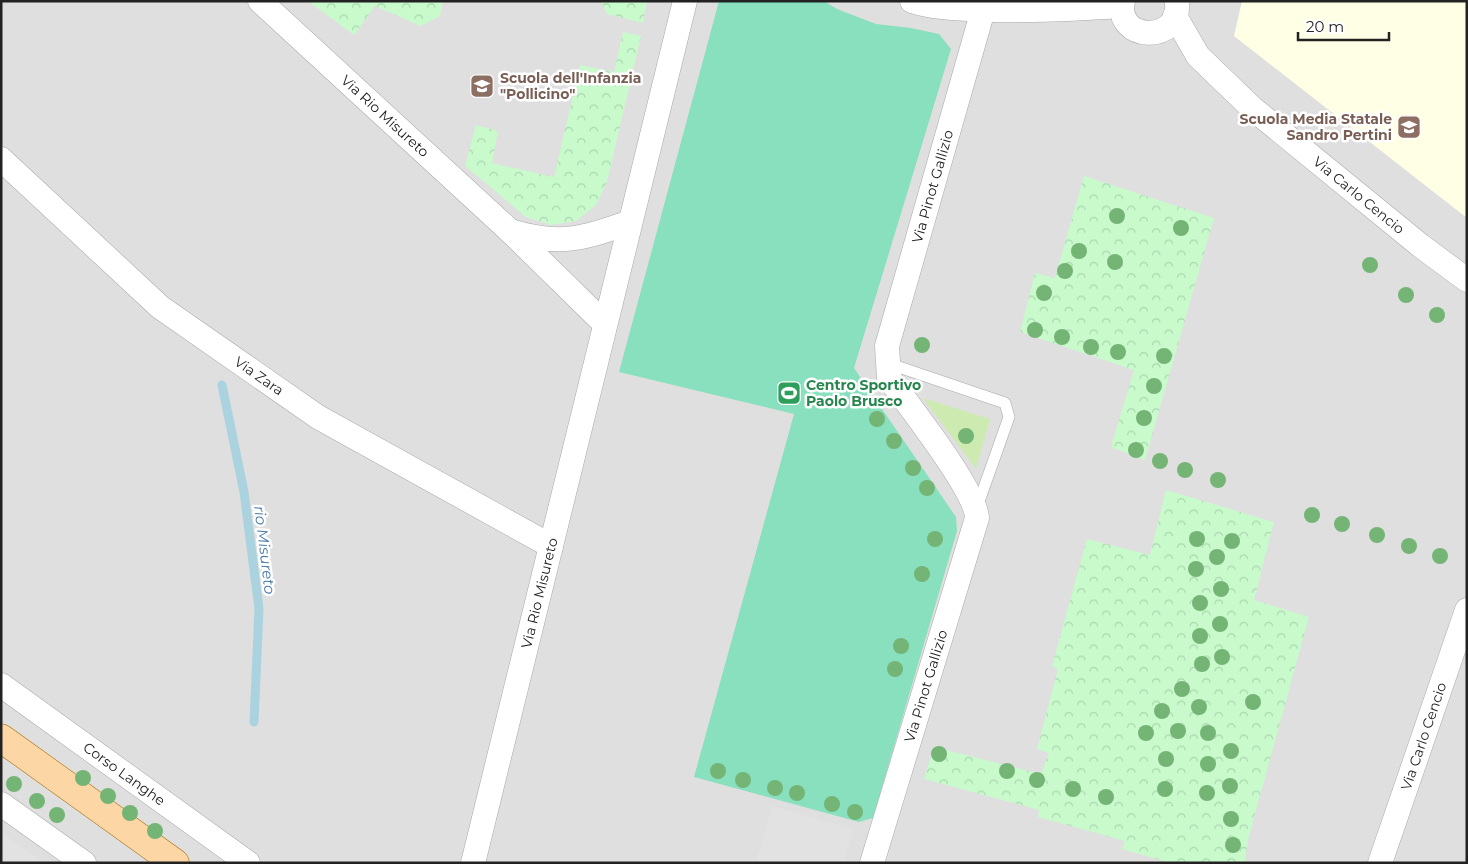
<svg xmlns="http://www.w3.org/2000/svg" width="1468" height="864" viewBox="0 0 1468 864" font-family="Montserrat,sans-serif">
	<defs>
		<pattern id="park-crowns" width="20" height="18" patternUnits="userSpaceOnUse" patternTransform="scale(1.25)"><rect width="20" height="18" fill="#c8facc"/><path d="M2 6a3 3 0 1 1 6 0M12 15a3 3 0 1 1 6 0" fill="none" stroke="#acd6af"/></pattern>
	</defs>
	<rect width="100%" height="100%" fill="#f2efe9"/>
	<!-- residential -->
	<path fill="#e0dfdf" d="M1,1h1466v862h-1466z"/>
	<!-- education -->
	<path fill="#ffffe5" d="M1242,1h225v217l-233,-182z"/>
	<!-- grass -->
	<path fill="#cdebb0" d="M923,398l67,21 -14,50z"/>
	<!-- park -->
	<path fill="url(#park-crowns)" d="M308,1h135l-3,15 -19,10 -46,-20 -21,29z
		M601,1h46l-4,22 -36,-9z
		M623,32l18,4 -34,146 -11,23 -20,16 -25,4 -25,-8 -61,-51 11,-41 22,6 -6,32 62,14 26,-112 34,7z
		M1084,176l130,42 -69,242 -34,-13 23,-77 -114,-38 15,-59 20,5z
		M1166,490l108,32 -20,78 55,17 -60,219 -4,22 2,5h-76l-49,-14 3,-8 -87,-24 1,-7 -115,-31 10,-32 107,27 8,-21 -12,-4 21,-80 -6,-3 35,-127 63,16z"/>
	<!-- pitch -->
	<path fill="#88e0be" d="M719,1h105l13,8 39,15 35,4 28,6 12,15 -97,319 102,149 1,14 -84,287 -14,4 -165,-45 100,-363 -175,-42z"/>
	<!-- parking -->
	<path fill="#e2e2e2" d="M772,806l81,23 -9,34h-88z
		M1,832l43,31h-43z"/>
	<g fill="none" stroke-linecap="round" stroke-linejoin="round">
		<!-- stream -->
		<path stroke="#aad3df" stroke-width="9" d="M222,385l22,107 15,117 -5,113"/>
		<!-- service casing -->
		<g stroke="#a9a9a9" stroke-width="12">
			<path id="service" d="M887,363l118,40 4,14 -32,90"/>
		</g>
		<!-- minor casing -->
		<g stroke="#a9a9a9" stroke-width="25">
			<g id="minor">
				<path id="s1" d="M260,1l250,230"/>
				<path d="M912,1c19,6 37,7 57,8 51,3 102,0 153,-3"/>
				<path d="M1123,1c-9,41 58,43 54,2"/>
				<path id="s2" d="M1175,16l23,40 54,52 169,138 46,34"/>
				<path id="s3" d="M1,159l159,148 158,110 233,129"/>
				<path d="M605,324l-95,-93c49,15 73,8 120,-9"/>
				<path id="s4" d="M1,685l247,178"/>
				<path d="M1,804l83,59"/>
				<path id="s5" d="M473,863l212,-862"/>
				<path id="s6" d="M872,863l105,-345c-1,-28 -69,-113 -88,-140l-2,-32 96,-336"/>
				<path id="s7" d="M1380,863l87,-253"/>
			</g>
		</g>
		<!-- primary casing -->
		<g stroke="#a06b00" stroke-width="29">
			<path id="primary" d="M1,738l174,125"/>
		</g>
		<!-- service -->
		<use href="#service" stroke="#fff" stroke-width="11"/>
		<!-- minor -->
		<use href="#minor" stroke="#fff" stroke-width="24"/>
		<!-- primary -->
		<use href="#primary" stroke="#fcd6a4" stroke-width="28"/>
	</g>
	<!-- trees -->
	<g fill="#74b475">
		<circle cx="1117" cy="216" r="8"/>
		<circle cx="1181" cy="228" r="8"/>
		<circle cx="1079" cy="251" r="8"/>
		<circle cx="1115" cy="262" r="8"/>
		<circle cx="1370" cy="265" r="8"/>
		<circle cx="1065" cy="271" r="8"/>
		<circle cx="1044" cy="293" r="8"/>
		<circle cx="1406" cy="295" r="8"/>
		<circle cx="1437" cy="315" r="8"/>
		<circle cx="1035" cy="330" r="8"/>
		<circle cx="1062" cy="337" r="8"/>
		<circle cx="922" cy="345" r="8"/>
		<circle cx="1091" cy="347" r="8"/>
		<circle cx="1118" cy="352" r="8"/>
		<circle cx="1164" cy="356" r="8"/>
		<circle cx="1154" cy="386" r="8"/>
		<circle cx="1144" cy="418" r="8"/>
		<circle cx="877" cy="419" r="8"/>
		<circle cx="966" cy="436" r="8"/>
		<circle cx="894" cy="441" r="8"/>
		<circle cx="1136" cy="450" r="8"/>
		<circle cx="1160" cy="461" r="8"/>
		<circle cx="913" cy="468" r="8"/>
		<circle cx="1185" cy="470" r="8"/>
		<circle cx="1218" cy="480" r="8"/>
		<circle cx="927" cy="488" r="8"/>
		<circle cx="1312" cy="515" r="8"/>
		<circle cx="1342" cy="524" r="8"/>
		<circle cx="1377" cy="535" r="8"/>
		<circle cx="935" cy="539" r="8"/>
		<circle cx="1197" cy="539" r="8"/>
		<circle cx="1232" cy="541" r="8"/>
		<circle cx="1409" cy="546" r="8"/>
		<circle cx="1440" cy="556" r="8"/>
		<circle cx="1217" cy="557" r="8"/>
		<circle cx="1196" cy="569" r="8"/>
		<circle cx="922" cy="574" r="8"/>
		<circle cx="1221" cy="589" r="8"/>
		<circle cx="1200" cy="603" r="8"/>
		<circle cx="1220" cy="624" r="8"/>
		<circle cx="1200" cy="636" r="8"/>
		<circle cx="901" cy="646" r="8"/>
		<circle cx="1222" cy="657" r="8"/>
		<circle cx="1202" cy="664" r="8"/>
		<circle cx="895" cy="669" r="8"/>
		<circle cx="1182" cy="689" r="8"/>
		<circle cx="1253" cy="702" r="8"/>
		<circle cx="1199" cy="707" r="8"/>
		<circle cx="1162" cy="711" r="8"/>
		<circle cx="1178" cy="731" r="8"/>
		<circle cx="1146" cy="733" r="8"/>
		<circle cx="1208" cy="733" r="8"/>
		<circle cx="1231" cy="751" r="8"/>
		<circle cx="939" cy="754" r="8"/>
		<circle cx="1166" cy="759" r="8"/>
		<circle cx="1208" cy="764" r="8"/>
		<circle cx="718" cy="771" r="8"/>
		<circle cx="1007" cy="771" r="8"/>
		<circle cx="83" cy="778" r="8"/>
		<circle cx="743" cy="780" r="8"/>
		<circle cx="1037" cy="780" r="8"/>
		<circle cx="14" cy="784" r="8"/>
		<circle cx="1230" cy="786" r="8"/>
		<circle cx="775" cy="788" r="8"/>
		<circle cx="1073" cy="789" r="8"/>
		<circle cx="1165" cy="789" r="8"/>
		<circle cx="797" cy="793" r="8"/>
		<circle cx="1207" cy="793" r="8"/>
		<circle cx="108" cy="796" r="8"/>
		<circle cx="1106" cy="797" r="8"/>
		<circle cx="37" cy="801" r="8"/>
		<circle cx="832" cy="804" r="8"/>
		<circle cx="855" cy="812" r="8"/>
		<circle cx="130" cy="813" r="8"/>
		<circle cx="57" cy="815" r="8"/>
		<circle cx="1231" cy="819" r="8"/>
		<circle cx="155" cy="831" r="8"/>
		<circle cx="1233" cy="845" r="8"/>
	</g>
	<!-- icons -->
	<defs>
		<g id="school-square" transform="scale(1.25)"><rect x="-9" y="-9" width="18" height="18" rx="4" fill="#8d6e63" stroke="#fff"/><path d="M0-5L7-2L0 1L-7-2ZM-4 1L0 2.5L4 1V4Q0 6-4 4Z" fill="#fff"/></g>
		<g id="stadium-square" transform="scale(1.25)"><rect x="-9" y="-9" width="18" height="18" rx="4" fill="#2e9e5b" stroke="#fff"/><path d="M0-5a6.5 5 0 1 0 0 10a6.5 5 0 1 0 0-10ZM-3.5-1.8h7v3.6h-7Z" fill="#fff"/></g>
	</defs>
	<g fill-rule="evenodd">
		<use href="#school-square" x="482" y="86"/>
		<use href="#school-square" x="1409" y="127"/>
		<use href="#stadium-square" x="789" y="393"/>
	</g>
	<g text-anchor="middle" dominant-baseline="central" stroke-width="5" stroke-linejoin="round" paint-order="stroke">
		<!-- education labels -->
		<g font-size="14" font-weight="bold" fill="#785e54" stroke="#fff" text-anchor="start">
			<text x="500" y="78">Scuola dell'Infanzia<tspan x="500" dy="16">"Pollicino"</tspan></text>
			<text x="1392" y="119" text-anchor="end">Scuola Media Statale<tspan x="1392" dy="16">Sandro Pertini</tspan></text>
		</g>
		<!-- street labels -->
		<g font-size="14" fill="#222" stroke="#fff">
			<text stroke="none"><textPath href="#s1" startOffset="170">Via Rio Misureto</textPath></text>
			<text stroke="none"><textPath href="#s6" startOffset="725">Via Pinot Gallizio</textPath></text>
			<text stroke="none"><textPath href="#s2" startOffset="259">Via Carlo Cencio</textPath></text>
			<text stroke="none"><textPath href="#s3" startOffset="338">Via Zara</textPath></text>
			<text stroke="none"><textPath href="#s5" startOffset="278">Via Rio Misureto</textPath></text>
			<text stroke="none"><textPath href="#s6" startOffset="185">Via Pinot Gallizio</textPath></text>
			<text stroke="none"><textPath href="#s7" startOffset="134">Via Carlo Cencio</textPath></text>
			<text stroke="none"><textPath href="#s4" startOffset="152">Corso Langhe</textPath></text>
		</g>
		<!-- leisure labels -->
		<g font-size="14" font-weight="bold" fill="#27864d" stroke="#fff" text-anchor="start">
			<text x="806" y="385">Centro Sportivo<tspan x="806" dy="16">Paolo Brusco</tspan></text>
		</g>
		<!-- water labels -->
		<g font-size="15" font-style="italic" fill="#4a7aab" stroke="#fff">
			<text transform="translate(265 550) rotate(83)">rio Misureto</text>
		</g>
	</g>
	<!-- border -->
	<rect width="1468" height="864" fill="none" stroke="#222222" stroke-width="5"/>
	<!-- scale -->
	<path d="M1298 32v8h91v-8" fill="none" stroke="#222222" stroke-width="2.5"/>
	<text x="1306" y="32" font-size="15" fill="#222222" stroke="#ffffff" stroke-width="4" paint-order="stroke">20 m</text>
</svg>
